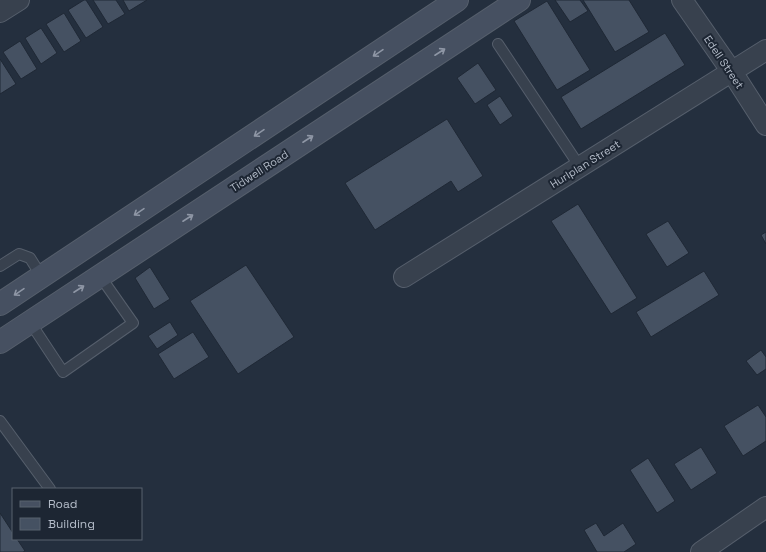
<svg xmlns="http://www.w3.org/2000/svg" width="766" height="552" viewBox="0 0 766 552" font-family="'Space Grotesk',sans-serif">
	<rect width="100%" height="100%" fill="#242f3e"/>
	<!-- building -->
	<path fill="#455162" stroke="#1f2835" d="M84,0h2l17,27 -17,11 -18,-28z
		M93,0h23l9,14 -17,10z
		M123,0h24l-18,11z
		M555,0h25l8,11 -18,11z
		M583,0h46l20,32 -34,20z
		M547,1l43,69 -33,20 -43,-69z
		M64,13l17,28 -17,11 -18,-28z
		M41,28l16,25 -16,11 -16,-26z
		M665,33l20,32 -104,64 -20,-32z
		M20,41l17,28 -16,10 -18,-27z
		M0,59l16,25 -16,10z
		M478,63l18,27 -21,14 -18,-26z
		M500,96l13,20 -13,9 -13,-20z
		M447,119l36,57 -25,16 -7,-11 -76,49 -30,-47z
		M578,204l59,94 -26,16 -60,-93z
		M668,221l21,32 -22,14 -21,-33z
		M766,232v12l-5,-9z
		M246,265l48,72 -56,37 -48,-73z
		M150,267l20,32 -16,10 -19,-31z
		M704,271l15,24 -68,42 -15,-25z
		M170,322l8,13 -21,14 -9,-13z
		M193,332l16,25 -35,22 -16,-25z
		M761,350l5,7v12l-9,6 -11,-14z
		M758,405l8,12v24l-23,15 -19,-30z
		M701,447l16,26 -26,17 -17,-26z
		M648,458l27,43 -18,12 -27,-43z
		M0,513l13,20v6h4l8,12 -2,1h-23z
		M596,523l8,13 19,-13 13,21 -12,8h-27l-13,-22z"/>
	<g fill="none" stroke-linecap="round" stroke-linejoin="round">
		<!-- service casing -->
		<g stroke="#565f6c" stroke-width="12">
			<path id="service" d="M498,44l82,123
				M0,266l19,-12 11,4 12,19
				M30,322l33,50 70,-49 -33,-47
				M0,421l50,68"/>
		</g>
		<!-- minor casing -->
		<g stroke="#565f6c" stroke-width="22">
			<path id="minor" d="M682,0l50,72 34,53
				M0,12l19,-12
				M404,277l362,-227
				M701,552l65,-45"/>
		</g>
		<!-- secondary casing -->
		<g stroke="#565f6c" stroke-width="24">
			<path id="secondary" d="M0,304l457,-304
				M0,342l519,-342"/>
		</g>
		<!-- service -->
		<use href="#service" stroke="#38414e" stroke-width="10"/>
		<!-- minor -->
		<use href="#minor" stroke="#38414e" stroke-width="20"/>
		<!-- secondary -->
		<use href="#secondary" stroke="#465061" stroke-width="22"/>
	</g>
	<!-- one-way arrows -->
	<defs><path id="oneway-shaft" d="M-6 0H5M1.5-3L5.5 0L1.5 3" fill="none" stroke-width="1.6" stroke-linecap="round" stroke-linejoin="round"/></defs>
	<g stroke="#8e96a5">
		<use href="#oneway-shaft" transform="translate(440 52) rotate(-33)"/>
		<use href="#oneway-shaft" transform="translate(378 53) rotate(146)"/>
		<use href="#oneway-shaft" transform="translate(259 133) rotate(146)"/>
		<use href="#oneway-shaft" transform="translate(308 139) rotate(-33)"/>
		<use href="#oneway-shaft" transform="translate(139 212) rotate(146)"/>
		<use href="#oneway-shaft" transform="translate(188 218) rotate(-33)"/>
		<use href="#oneway-shaft" transform="translate(79 289) rotate(-33)"/>
		<use href="#oneway-shaft" transform="translate(19 292) rotate(146)"/>
	</g>
	<g text-anchor="middle" dominant-baseline="central" stroke-width="4" stroke-linejoin="round" paint-order="stroke">
		<!-- street labels -->
		<g font-size="11" fill="#b4bcc9" stroke="#1d2633">
			<text transform="translate(724 62) rotate(56)">Edell Street</text>
			<text transform="translate(585 164) rotate(-32)">Hurlplan Street</text>
			<text transform="translate(259 171) rotate(-33)">Tidwell Road</text>
		</g>
	</g>
	<!-- legend -->
	<rect x="12" y="488" width="130" height="52" fill="#1d2633" stroke="#59626f"/>
	<rect x="20" y="501" width="20" height="6" fill="#465061" stroke="#59626f"/>
	<text x="48" y="508" font-size="12" fill="#b4bcc9">Road</text>
	<rect x="20" y="518" width="20" height="12" fill="#455162" stroke="#59626f"/>
	<text x="48" y="528" font-size="12" fill="#b4bcc9">Building</text>
</svg>
